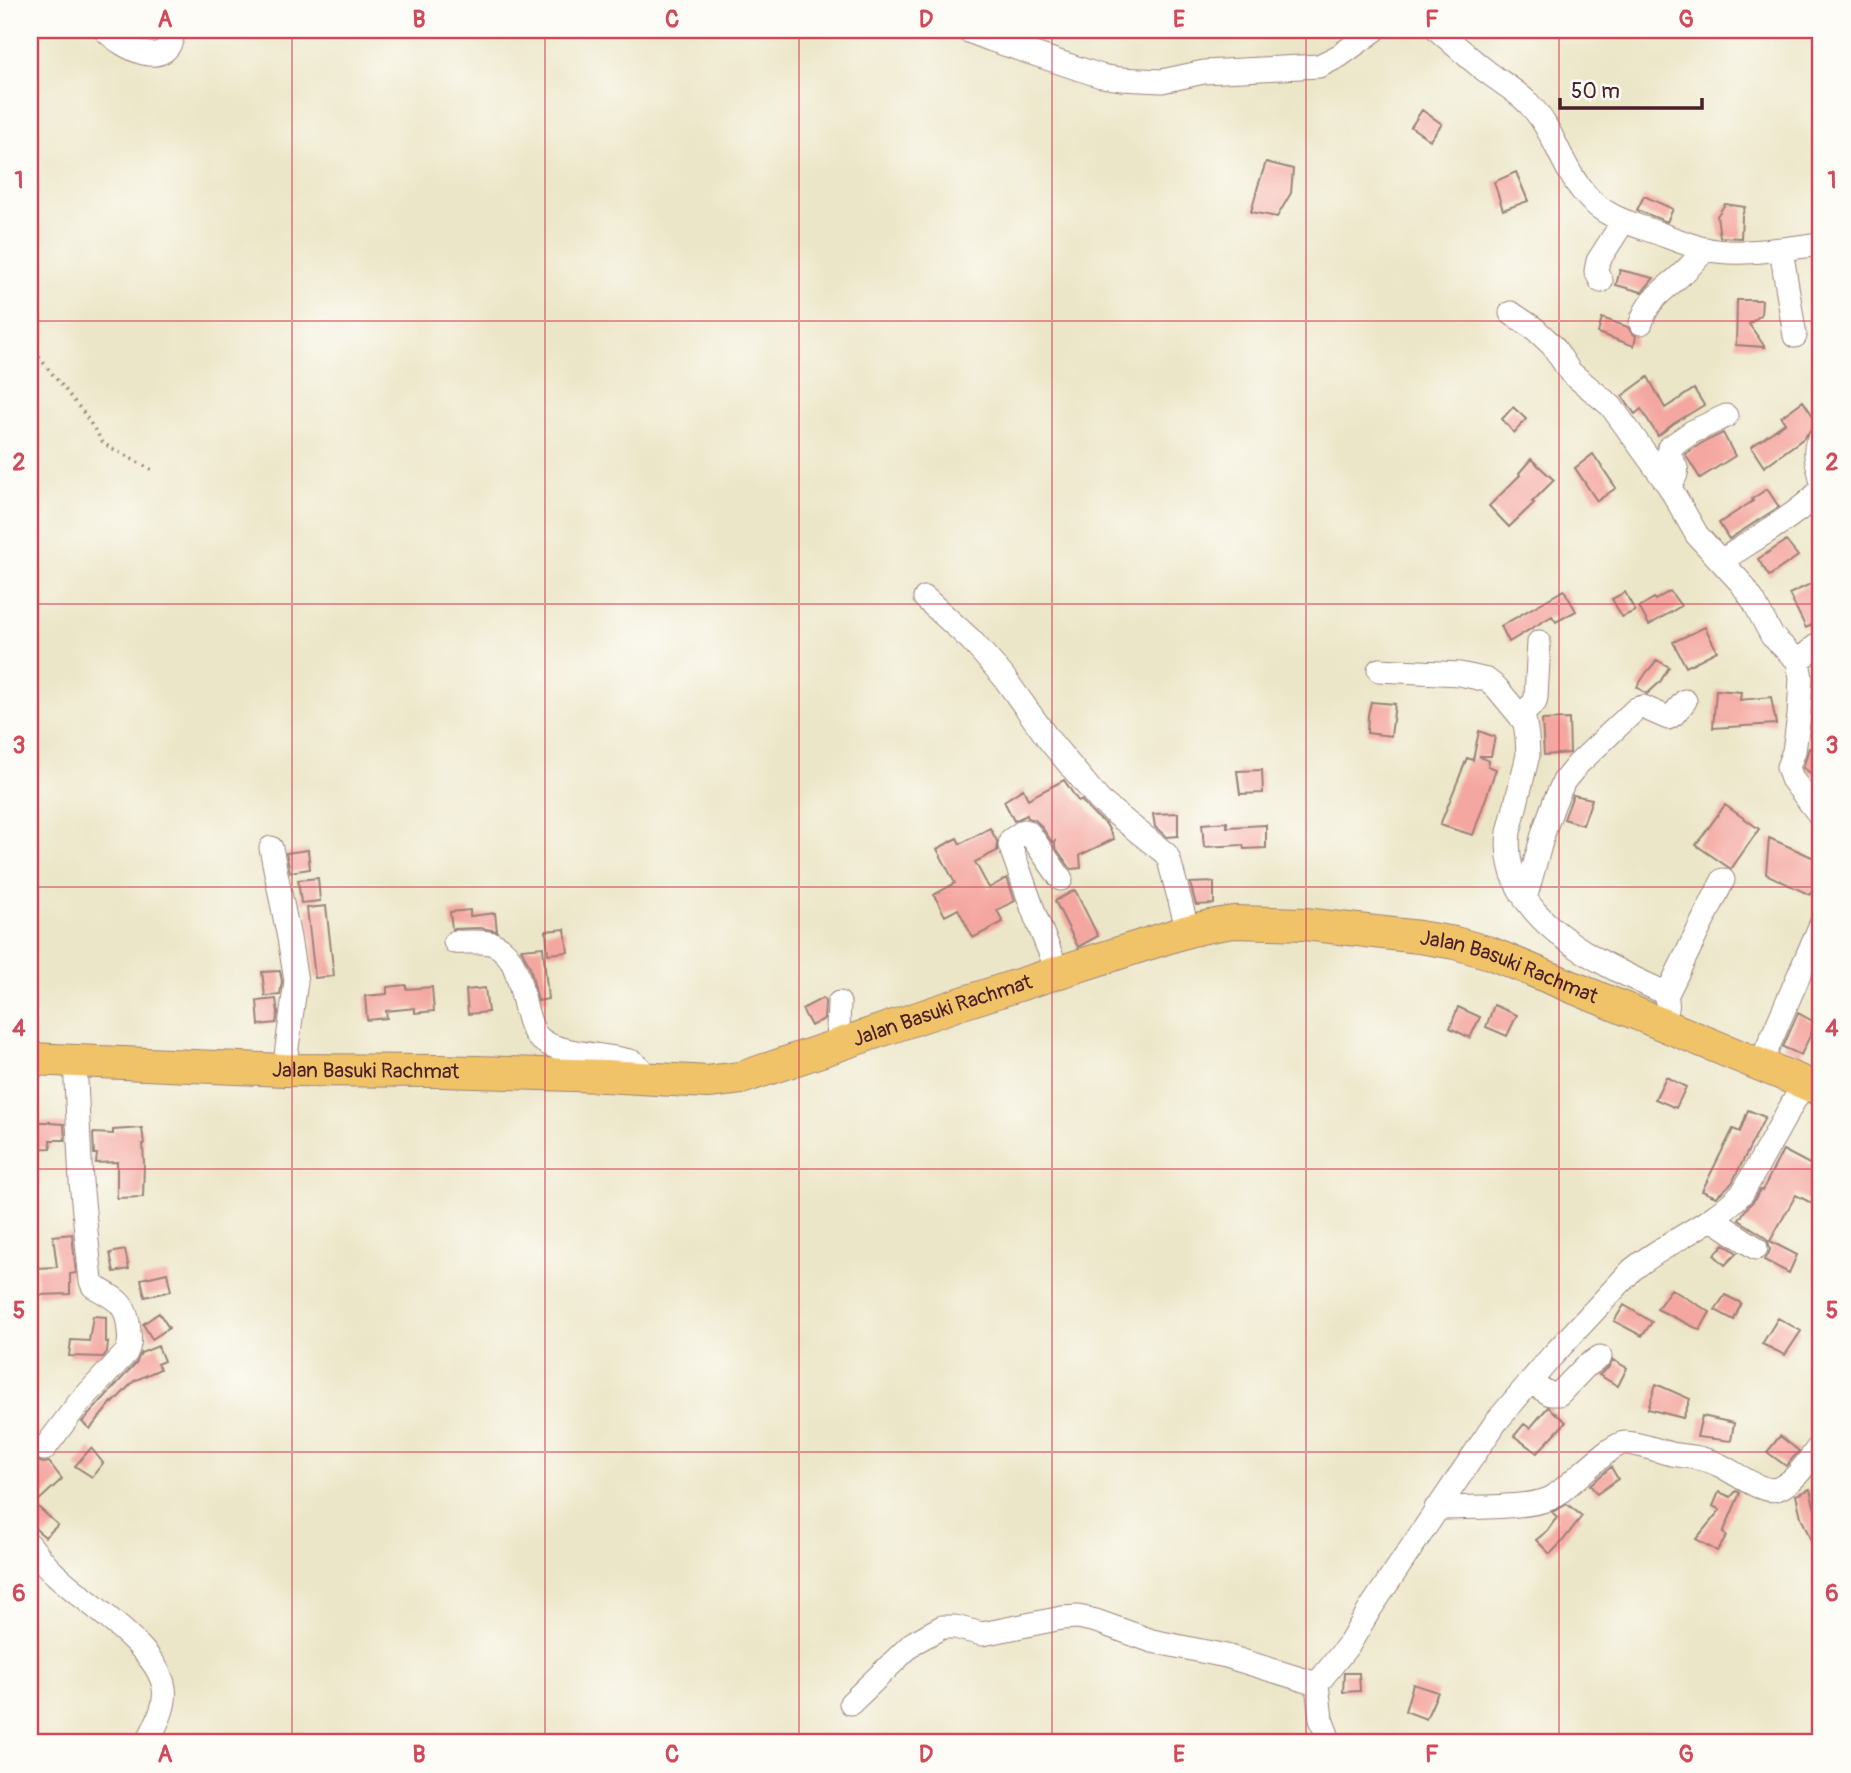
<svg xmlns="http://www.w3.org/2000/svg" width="1851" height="1773" viewBox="0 0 1851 1773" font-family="Pangolin,sans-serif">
	<rect width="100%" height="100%" fill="#fdfcf7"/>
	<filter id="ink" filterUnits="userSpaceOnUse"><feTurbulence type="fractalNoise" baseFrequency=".0143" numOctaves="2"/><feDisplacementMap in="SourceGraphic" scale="14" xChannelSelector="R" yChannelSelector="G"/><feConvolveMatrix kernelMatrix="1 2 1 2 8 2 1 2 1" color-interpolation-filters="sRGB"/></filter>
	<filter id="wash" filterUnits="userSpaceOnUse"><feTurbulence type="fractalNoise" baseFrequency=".00686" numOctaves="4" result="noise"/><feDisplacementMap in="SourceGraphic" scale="28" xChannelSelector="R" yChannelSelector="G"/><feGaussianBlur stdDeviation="1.57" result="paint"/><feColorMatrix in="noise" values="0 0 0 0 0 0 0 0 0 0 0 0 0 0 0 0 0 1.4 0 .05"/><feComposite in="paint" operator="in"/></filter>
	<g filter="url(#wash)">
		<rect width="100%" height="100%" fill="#ece6c8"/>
		<g id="blocks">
			<!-- building -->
			<path fill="#f4a7a0" d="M1422,110l20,14 -12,16 -19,-13z
				M1266,162l27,7 -2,24 -14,24 -26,-5 7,-26z
				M1516,172l12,29 -25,9 -9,-28z
				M1644,196l29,13 -6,13 -30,-12z
				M1725,204l20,3 -3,9 -1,22 -21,-1 -3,-21z
				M1620,270l34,8 -12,14 -26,-7z
				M1737,300h25l-1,15 -12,9 16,23 -29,-2z
				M1602,318l26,9 3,5 5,4 -2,10 -36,-13z
				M1648,377l17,31 29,-19 10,16 -31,19 -15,12 -17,-27 -6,5 -13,-18z
				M1803,401l16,24h-4l-11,13 -40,29 -13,-20 34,-24 -4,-6z
				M1513,407l13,12 -12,14 -12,-14z
				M1723,433l12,23 -35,22 -15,-24 17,-11z
				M1593,454l23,34 -19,13 -22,-33z
				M1531,459l23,21 -22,22 2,1 -25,24 -20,-21 31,-31 -1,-2z
				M1767,489l12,18 -50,32 -10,-16 34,-22 -1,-2z
				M1786,541l12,15 -29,20 -11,-17z
				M1821,579v41l-15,8 -17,-34z
				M1564,590l12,21 -20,11 -4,-6 -43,26 -8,-16z
				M1670,591l11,15 -32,19 -10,-18 15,-9 1,2z
				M1625,592l10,19 -13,6 -10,-18z
				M1705,627l12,24 -31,16 -13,-25z
				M1657,660l12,7 -9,15 -13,12 -10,-7 9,-14z
				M1716,690l25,2 -1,8 31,-3 5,27 -63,4z
				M1371,702l24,2 -4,32 -24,-3 1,-18z
				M1569,719l1,34 -26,2 -2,-35z
				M1479,731l16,6 -4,19h-12l10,5 -1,5 8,3 -23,66 -33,-10 27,-67 6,2z
				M1809,748l12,6v25l-18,-11z
				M1262,770l1,23 -23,1 -3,-23z
				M1064,780l14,21 3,-1 10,12 15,12 8,15 -34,16 1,13 -10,1 -16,-22v-6l-3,1 -12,-17 -5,-5 -7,-2 -1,-3 -13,6 -10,-20 19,-12 5,10z
				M1573,795l19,4 -9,26 -19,-6z
				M1725,805l34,24 -28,40 -35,-24z
				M1178,813v23l-11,1 -12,-10 -2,-13z
				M1227,822v5l39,-2v23l-22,1 -1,-4 -39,2 -2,-23z
				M990,828l7,13v10l-22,11 14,26 18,-10 8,23 -18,9 6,12 -30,16 -15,-29 -13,7 -11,-21 21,-12 -18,-34 20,-11 3,6z
				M1769,838l52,23 -1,15 -10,19 -44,-21z
				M308,850l2,19 -20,3 -4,-19z
				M318,878l2,23 -19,2 -3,-23z
				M1214,882v22l-18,1 -6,-22z
				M1075,890l23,46 -20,11 -23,-46z
				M326,906l8,70 -19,2 -8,-70z
				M470,910v6l25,-3 2,18 -17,-3 -28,1 -2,-17z
				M565,929l3,23 -20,2 -2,-23z
				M543,947l5,52 -10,2 -8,-34 -9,-18z
				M280,971l2,10 -2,14 -15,1 -3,-24z
				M406,985v4l26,-2 2,24 -19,2v-5l-29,3 1,7 -20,2 -2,-24 22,-2v-7z
				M485,988l3,24 -20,2 -2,-24z
				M823,998l2,4 -1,17 -13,7 -9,-17z
				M276,999l2,14 -2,10 -17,2 -2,-24z
				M1494,1005l23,10 -10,21 -21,-9z
				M1458,1007l22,10 -10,21 -20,-10z
				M1798,1013l18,10 -15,32 -18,-8z
				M1666,1077l20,10 -10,21 -21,-9z
				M1748,1110l17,7 -33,66 -16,14 -14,-6 31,-62 7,3z
				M30,1122h20v1l14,1 1,16h-15l1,8 -21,1z
				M142,1128l2,16h-1l1,19 -1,34 -26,1v-36l-21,1 1,-9h-3l-1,-21 20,1v-4z
				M1783,1150l38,20v38l-25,-13 -26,46 27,14 -8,18 -25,-13 4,-5 2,-5 -2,-9 -4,-5 -25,-16 7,-11 9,-10 5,-9 2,1z
				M72,1234l4,39 -6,1v20l-33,1 -1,-27 21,-1 -4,-31z
				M1724,1244l13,9 -12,12 -11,-10z
				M125,1250l4,19 -15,3 -4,-19z
				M167,1273l4,18 -26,6 -4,-18z
				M1671,1289l39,23 -10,18 -43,-21z
				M1725,1295l16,8 -7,17 -19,-10z
				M1624,1305l28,17 -10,14 -28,-15z
				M159,1313l10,15 -17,11 -9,-15z
				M93,1316l13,1v25h2l-1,10 -4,5 -34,-1 2,-16 18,1z
				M1778,1318l23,13 -16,24 -23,-11z
				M158,1346l6,15 -7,3 3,5 -26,12 -21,22 -1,-1 -22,27 -8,-7 54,-59 5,-10z
				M1613,1360l14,8 -9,18 -19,-11 9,-7z
				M1656,1384l34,15 -7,19 -35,-9z
				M1548,1407l18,15 -29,31 -23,-17 10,-12 6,4z
				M1702,1416l32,7 -3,18 -34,-4z
				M1780,1436l19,15 -13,15 -19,-14z
				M91,1448l12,15 -11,14 -17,-11z
				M38,1461l5,2 6,-1 13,17 -27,25 23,21 -13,12 -15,-13v-56z
				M1611,1467l7,12 -21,15 -7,-9z
				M1810,1489l4,17 7,20v38l-20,-47 -5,-22z
				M1736,1491l4,2 -17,40 4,3 -10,15 -21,-12 24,-29 -7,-4 6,-14 12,5z
				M1567,1504l15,12 -21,27 -11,11 -14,-14 11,-9 10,-14 -5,-5z
				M1344,1673h15l1,18 -17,1z
				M1413,1684l25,8 -12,27 -21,-8z"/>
		</g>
	</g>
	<g filter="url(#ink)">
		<use href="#blocks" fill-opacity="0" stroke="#9b827a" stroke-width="2"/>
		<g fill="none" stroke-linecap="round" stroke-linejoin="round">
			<!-- minor casing -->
			<g stroke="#9b827a" stroke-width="25">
				<path id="minor" d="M105,30c18,18 65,44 68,0
					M966,30l26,10 109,36 19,3 42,2 42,-9 115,-6 20,-10 36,-26
					M1438,30c16,14 32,29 48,41 14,11 31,20 43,33 25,25 32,63 56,90 16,20 40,28 64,36 18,6 36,14 55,19 36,8 82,-1 117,-5
					M1781,249l14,87
					M1601,281l-5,-10 2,-10 25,-39
					M1511,313l24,16 18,17 17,26 41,34 58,80 28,49 45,49 12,18 18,34 26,25 3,17 -2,38 -5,35 -6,16 4,12 29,38
					M1641,323c8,-26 24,-33 42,-50 8,-7 15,-16 23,-24
					M1821,438c-11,11 -2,27 0,41
					M1669,486c17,-22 0,-18 0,-38l23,-16 34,-16
					M1721,561c22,-15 91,-54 100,-74
					M925,598l46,42 32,36 46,64 51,61 66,53 3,6 19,71
					M1798,661l23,-19
					M1379,670l81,4 27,6 9,7 24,29 5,7 2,14 1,18 -19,77c-11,85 88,130 152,159 11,11 6,20 0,33
					M1520,716l15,-14 1,-5 3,-55
					M271,848l18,90 7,43 -12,89
					M1525,899l19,-68 10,-28 10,-22 13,-16 59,-56 7,-2 25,11 5,-3 12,-14
					M455,942c11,1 27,-2 38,2 24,9 27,43 33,65 3,10 5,21 13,29 18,17 70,16 94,24l7,6 5,11
					M1058,972l-22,-54 -26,-73 1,-5 13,-9 5,2 32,46
					M1666,996l57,-116
					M839,1003l-1,25 11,14
					M1760,1065l61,-141
					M1712,1219l44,29
					M1530,1382l20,12h9l26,-27 15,-10
					M44,1449l34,-45 48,-51c4,-8 4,-13 3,-22 -2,-29 -12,-31 -36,-45l-2,-5 -10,-99 -6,-121
					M1436,1508c27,-1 97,1 117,-11 16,-10 58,-54 72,-54 15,0 32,8 47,11 16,3 32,3 47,11 14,6 43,29 58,24 19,-7 32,-30 44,-45
					M30,1545c8,10 15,20 24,28 29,28 104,74 110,115 3,19 -9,38 -17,55
					M851,1703l62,-60 29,-16h13l27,7 80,-16 16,-1 18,4 56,20 74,15 91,28
					M1330,1743l-9,-24 -4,-35 33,-41 20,-34 126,-187 56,-66 80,-86c35,-29 79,-44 111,-78l61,-109"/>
			</g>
			<!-- highway casing -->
			<g stroke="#9b827a" stroke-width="34">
				<g id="highway">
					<path id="s1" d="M30,1059l254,11 156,1 165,5 103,6 33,-4 218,-74 229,-73 22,-5 23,-4 72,2 114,13 36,6 35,10 331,137"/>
				</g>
			</g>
			<!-- path -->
			<path stroke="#9b827a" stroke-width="3.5" stroke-dasharray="2 5" stroke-linecap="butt" d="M30,346l53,66 21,32 52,28"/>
			<!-- minor -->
			<use href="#minor" stroke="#fff" stroke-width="23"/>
			<!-- highway -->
			<use href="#highway" stroke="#f1c369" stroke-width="32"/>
		</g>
	</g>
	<!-- grid -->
	<path fill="none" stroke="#d1495b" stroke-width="2" stroke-opacity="0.55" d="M292,30v1713M545,30v1713M799,30v1713M1052,30v1713M1306,30v1713M1559,30v1713M30,321h1791M30,604h1791M30,887h1791M30,1169h1791M30,1452h1791"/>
	<g text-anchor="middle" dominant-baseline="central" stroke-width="7" stroke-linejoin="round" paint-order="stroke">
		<!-- street labels -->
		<g font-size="21" fill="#4a1f2b" stroke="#fdfcf7">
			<text stroke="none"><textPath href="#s1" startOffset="1510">Jalan Basuki Rachmat</textPath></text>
			<text stroke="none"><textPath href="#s1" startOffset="924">Jalan Basuki Rachmat</textPath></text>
			<text stroke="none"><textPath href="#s1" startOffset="336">Jalan Basuki Rachmat</textPath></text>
		</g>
	</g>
	<!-- margin -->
	<rect width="1851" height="1773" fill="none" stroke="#fdfcf7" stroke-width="77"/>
	<!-- scale -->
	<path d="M1560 98v10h142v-10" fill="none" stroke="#4a1f2b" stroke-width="3.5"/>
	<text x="1571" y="98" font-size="21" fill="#4a1f2b" stroke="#fdfcf7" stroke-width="5" paint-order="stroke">50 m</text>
	<rect x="38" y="38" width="1774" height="1696" fill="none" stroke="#d1495b" stroke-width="2.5"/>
	<g font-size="23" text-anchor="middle" font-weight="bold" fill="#d1495b">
		<text x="165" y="27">A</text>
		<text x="419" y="27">B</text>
		<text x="672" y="27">C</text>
		<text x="926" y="27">D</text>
		<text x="1179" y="27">E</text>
		<text x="1432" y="27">F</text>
		<text x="1686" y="27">G</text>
		<text x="19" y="188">1</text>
		<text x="1832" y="188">1</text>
		<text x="19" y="470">2</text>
		<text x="1832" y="470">2</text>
		<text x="19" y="753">3</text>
		<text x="1832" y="753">3</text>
		<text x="19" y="1036">4</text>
		<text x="1832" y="1036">4</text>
		<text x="19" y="1318">5</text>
		<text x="1832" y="1318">5</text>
		<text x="19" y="1601">6</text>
		<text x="1832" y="1601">6</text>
		<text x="165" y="1762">A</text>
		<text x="419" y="1762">B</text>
		<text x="672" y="1762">C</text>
		<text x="926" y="1762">D</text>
		<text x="1179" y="1762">E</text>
		<text x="1432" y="1762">F</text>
		<text x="1686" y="1762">G</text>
	</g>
</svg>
